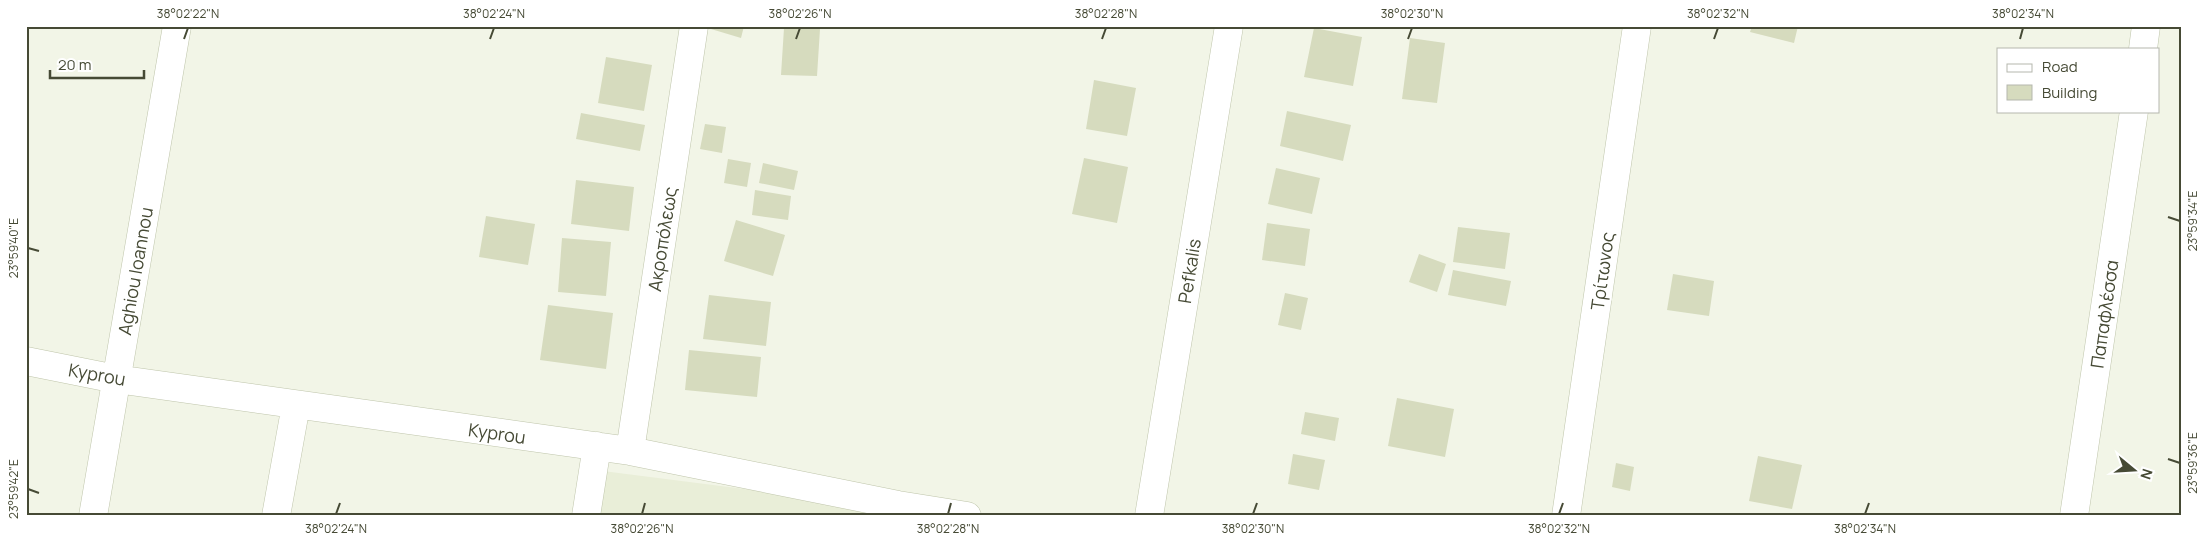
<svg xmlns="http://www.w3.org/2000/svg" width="2207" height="542" viewBox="0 0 2207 542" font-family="Manrope,sans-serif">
	<rect width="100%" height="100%" fill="#f2f5e7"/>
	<!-- residential -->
	<path fill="#e9eed8" d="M595,470l283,36 -1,10h-289z"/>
	<!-- building -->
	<path fill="#d6dbbe" d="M712,26h32l-3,12 -30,-9z
		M1752,26h46l-4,17 -44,-11z
		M784,28l36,1 -3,47 -36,-1z
		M1314,28l48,9 -9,49 -49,-9z
		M1410,38l35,5 -8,60 -35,-4z
		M606,57l46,8 -8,46 -46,-8z
		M1094,80l42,8 -9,48 -41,-7z
		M1287,111l64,14 -8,36 -63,-15z
		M581,113l64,12 -5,26 -64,-12z
		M705,124l21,3 -4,26 -22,-4z
		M1084,158l44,9 -11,56 -45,-9z
		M728,159l23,4 -4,24 -23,-4z
		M763,163l35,8 -4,19 -35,-7z
		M1276,168l44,10 -8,36 -44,-10z
		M576,180l58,7 -5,44 -58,-7z
		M755,190l36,6 -3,24 -36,-5z
		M486,216l49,8 -7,41 -49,-8z
		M736,220l49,15 -12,41 -49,-15z
		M1267,223l43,6 -5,37 -43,-6z
		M1458,227l52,6 -5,36 -52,-7z
		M562,238l49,4 -5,54 -48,-4z
		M1419,254l27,10 -9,28 -28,-10z
		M1453,270l58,11 -5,25 -58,-11z
		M1673,274l41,7 -5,35 -42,-6z
		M1285,293l23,5 -7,32 -23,-5z
		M709,295l62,7 -5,44 -63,-7z
		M548,305l65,8 -7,56 -66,-9z
		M689,350l72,7 -4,40 -72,-7z
		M1397,398l57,11 -9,48 -57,-11z
		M1305,412l34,6 -4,23 -34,-7z
		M1293,454l32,6 -6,30 -31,-6z
		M1758,456l44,9 -10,44 -43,-8z
		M1616,463l18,4 -4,24 -18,-4z"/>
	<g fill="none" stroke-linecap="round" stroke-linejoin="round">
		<!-- street casing -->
		<g stroke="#bfc5ab" stroke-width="29">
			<path id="street" d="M2143,49l3,-23
				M26,361l90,18 514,72 268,54 69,11
				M630,451l64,-425
				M93,516l84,-490
				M276,516l20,-111
				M586,516l11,-70
				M1149,516l80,-490
				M1566,516l71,-490
				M2074,516l60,-405"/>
		</g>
		<!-- street -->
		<use href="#street" stroke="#fff" stroke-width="28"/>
	</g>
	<!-- ticks -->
	<path fill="none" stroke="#464a35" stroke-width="2" d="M184,39l4,-11M490,39l4,-11M796,39l4,-11M1102,39l4,-11M1408,39l4,-11M1714,39l4,-11M2020,39l3,-11M2168,217l12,4M28,248l11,3M2168,459l12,4M28,489l11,4M336,514l4,-11M642,514l3,-11M948,514l3,-11M1253,514l4,-11M1559,514l4,-11M1865,514l4,-11"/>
	<g text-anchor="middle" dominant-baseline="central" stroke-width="4" stroke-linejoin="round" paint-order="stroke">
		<!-- street labels -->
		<g font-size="18" fill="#464a35" stroke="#fff">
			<text transform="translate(662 239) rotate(-81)">Ακροπόλεως</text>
			<text transform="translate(135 271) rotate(-80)">Aghiou Ioannou</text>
			<text transform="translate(1189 271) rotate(-81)">Pefkalis</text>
			<text transform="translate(1602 271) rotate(-82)">Τρίτωνος</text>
			<text transform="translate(2104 314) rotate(-82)">Παπαφλέσσα</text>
			<text transform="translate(97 374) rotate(10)">Kyprou</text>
			<text transform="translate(497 433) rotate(8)">Kyprou</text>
		</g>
	</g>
	<!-- border -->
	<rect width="2207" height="542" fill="none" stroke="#ffffff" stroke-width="55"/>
	<!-- legend -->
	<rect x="1997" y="48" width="162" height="65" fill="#ffffff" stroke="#b5b7ae"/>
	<rect x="2007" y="64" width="25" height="8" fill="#ffffff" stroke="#b5b7ae"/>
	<text x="2042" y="72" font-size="15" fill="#464a35">Road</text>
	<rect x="2007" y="85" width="25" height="15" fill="#d6dbbe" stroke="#b5b7ae"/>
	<text x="2042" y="98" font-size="15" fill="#464a35">Building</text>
	<!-- north arrow -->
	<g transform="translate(2134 470) rotate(108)" stroke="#ffffff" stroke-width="4" paint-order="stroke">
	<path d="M0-4L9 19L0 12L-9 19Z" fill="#464a35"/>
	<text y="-8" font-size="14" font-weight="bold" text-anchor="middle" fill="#464a35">N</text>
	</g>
	<!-- scale -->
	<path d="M50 70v8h94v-8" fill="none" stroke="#464a35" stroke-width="2.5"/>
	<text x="58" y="70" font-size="15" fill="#464a35" stroke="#ffffff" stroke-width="4" paint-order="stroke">20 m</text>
	<rect x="28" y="28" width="2152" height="486" fill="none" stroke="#464a35" stroke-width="2"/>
	<g font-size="12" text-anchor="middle" fill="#464a35">
		<text x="188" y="18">38°02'22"N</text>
		<text x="494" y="18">38°02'24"N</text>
		<text x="800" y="18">38°02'26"N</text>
		<text x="1106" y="18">38°02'28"N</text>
		<text x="1412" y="18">38°02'30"N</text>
		<text x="1718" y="18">38°02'32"N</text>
		<text x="2023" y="18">38°02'34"N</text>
		<text transform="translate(2193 221) rotate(-90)" y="4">23°59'34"E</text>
		<text transform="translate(14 248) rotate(-90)" y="4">23°59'40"E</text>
		<text transform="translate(2193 463) rotate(-90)" y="4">23°59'36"E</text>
		<text transform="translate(14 489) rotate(-90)" y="4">23°59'42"E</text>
		<text x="336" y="533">38°02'24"N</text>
		<text x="642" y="533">38°02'26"N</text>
		<text x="948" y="533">38°02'28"N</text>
		<text x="1253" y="533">38°02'30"N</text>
		<text x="1559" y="533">38°02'32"N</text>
		<text x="1865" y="533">38°02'34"N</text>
	</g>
</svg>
